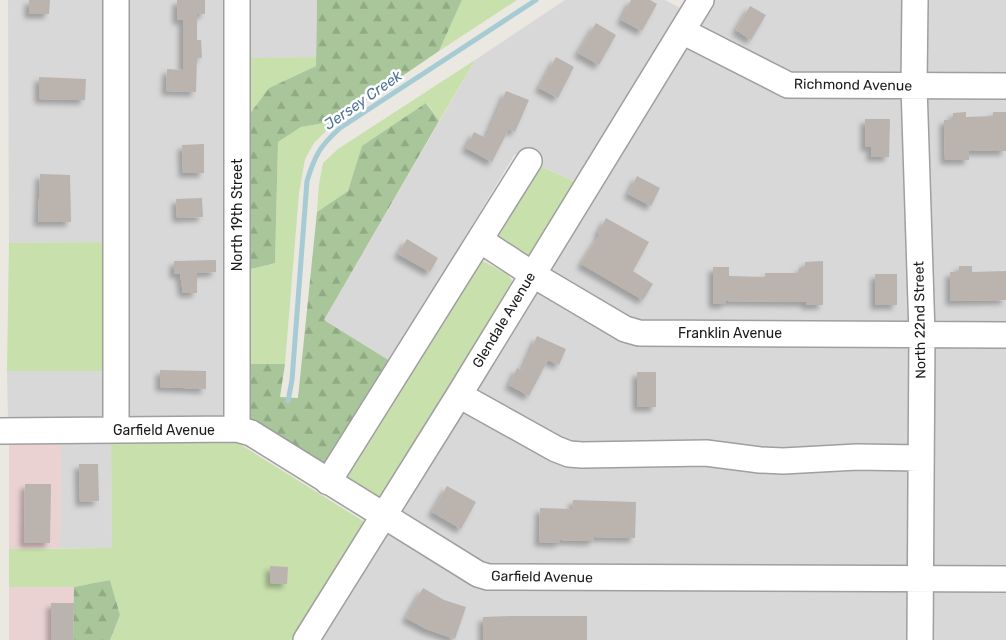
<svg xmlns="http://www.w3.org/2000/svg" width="1006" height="640" viewBox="0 0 1006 640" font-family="Rubik,sans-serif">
	<defs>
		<pattern id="forest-firs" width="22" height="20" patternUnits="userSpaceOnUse" patternTransform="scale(1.25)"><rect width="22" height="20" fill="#a8c69a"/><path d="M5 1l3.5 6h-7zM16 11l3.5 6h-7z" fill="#90aa84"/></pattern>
		<filter id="shadow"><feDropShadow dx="-4.5" dy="4.5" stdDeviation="2.5" flood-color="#0004"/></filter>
	</defs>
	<rect width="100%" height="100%" fill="#ebe8e1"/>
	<!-- residential -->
	<path fill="#d9d8d8" d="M8,0h309l-1,57 -92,2 4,349 -4,9 -113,4 1,127h-52l1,-125 -53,-4 -1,-48h102l14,-129 -114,1z
		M565,0h100l38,20 11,-20h292v640h-684l275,-448 -82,-38 -125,207 -66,-41 151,-260z"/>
	<!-- commercial -->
	<path fill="#ebd2d2" d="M9,440h52l-1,108 -51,1z
		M9,587h65l-1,53h-64z"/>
	<!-- grass -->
	<path fill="#c7e0ac" d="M462,0h55l-78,51z
		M316,57v9l-47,22 -23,31v-61z
		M475,60l-36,61 -12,-18 -64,43 -15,45 -31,21 2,-28 4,-21 15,-14z
		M336,121l-22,22 -9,16 -6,34 -14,171h-37l-1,-94 28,-7 3,-121 23,-15z
		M534,163l41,19 -45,72 -8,3 -24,-14 -3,-10z
		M108,242l1,129h-102l2,-128z
		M483,261l24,13 5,6 -2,12 -129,206 -7,2 -27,-19 -1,-9 129,-208z
		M111,440l116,1 11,2 125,78v6l-69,113h-184l10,-25 -10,-35 -36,7h-65v-38l103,-1z"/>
	<!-- forest -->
	<path fill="url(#forest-firs)" d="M317,0h145l-23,51 -103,70 -35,6 -23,15 -3,121 -28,7 -1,-151 23,-31 47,-22z
		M426,103l13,18 -115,199 66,41 -63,105 -78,-41 -1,-61h37l-5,33 18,1 19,-186 31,-21 14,-45z
		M110,580l10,35 -10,25h-37l1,-53z"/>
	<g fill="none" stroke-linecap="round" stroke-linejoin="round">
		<!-- stream -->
		<path stroke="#a6cbd4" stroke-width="5" d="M288,401l4,-21 15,-199c8,-26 13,-35 33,-53l196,-128"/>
	</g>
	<!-- building -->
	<path fill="#bbb3ae" filter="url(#shadow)" d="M29,0h21l-1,14h-20z
		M177,0h28v14h-8v26h4l1,18h-5l-1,34 -30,-1 1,-22 16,1v-50h-6z
		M631,0h19l7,4 -15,27 -21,-11z
		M750,6l16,9 -15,25 -15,-10z
		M596,23l20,12 -17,30 -21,-12z
		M556,57l18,10 -16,31 -19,-10z
		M39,77l47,2 -1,21 -46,-1z
		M506,91l23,9 -14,32 -6,-3 -17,33 -26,-14 8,-16 12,6z
		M966,112v5l27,-1v-4h13v39h-37v9h-24l-1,-40 9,-1v-6z
		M865,119h25l-1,38h-18v-10h-6z
		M204,144v29h-21l-1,-28z
		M40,174l30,1 1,47h-33z
		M637,176l23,12 -9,18 -23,-12z
		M202,198l1,19 -26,1 -1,-19z
		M606,218l43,24 -16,29 20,13 -10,16 -62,-36 19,-30 -2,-1z
		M407,239l31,19 -8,14 -32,-18z
		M216,260v12l-19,1v20h-14l-3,-19h-6v-13z
		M823,261v44h-17v-3l-80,-1v3h-12l-1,-3v-34h16v9l36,1v-4h34v-5h6v-6z
		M959,266h13v6l34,-1v29l-56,1v-29h9z
		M875,274h22v31h-22z
		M537,336l29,13 -7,16 -11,-5 -19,36 -20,-11 8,-17 5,2z
		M160,370l46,1v18l-46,-2z
		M637,372h19v35h-19z
		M79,464h19l1,37 -19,1z
		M25,484h26l-1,59h-26z
		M447,486l29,16 -15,27 -29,-17z
		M573,500l63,2 -1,36 -41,-1 -1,4 -33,-1v3l-21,-1 1,-34 32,1z
		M270,566l18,1 -1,17 -17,-1z
		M423,588l21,12 22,7 -11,32 -29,-10 -20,-11z
		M51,603h23l-1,37h-22z
		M510,616h77v24h-104v-23z"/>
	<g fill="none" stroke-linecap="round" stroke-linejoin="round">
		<!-- minor casing -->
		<g stroke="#9f9f9f" stroke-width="28">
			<path id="minor" d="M116,0v430
				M915,0l-1,86 8,248 -2,306
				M682,31l106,54 218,1
				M480,240l52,34 93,55 14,4 367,2
				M459,395l97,54 13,5 13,1 124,-2 54,7 23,1 74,-4 63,1
				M237,429v-429
				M0,431l237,-2 14,4 227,141 10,3 518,2
				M328,482l201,-321
				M306,640l153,-245 242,-395"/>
		</g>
		<!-- minor -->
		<use href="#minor" stroke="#fff" stroke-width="25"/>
	</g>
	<g text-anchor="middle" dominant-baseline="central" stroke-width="5" stroke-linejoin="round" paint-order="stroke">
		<!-- street labels -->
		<g font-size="14" fill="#1b1b1b" stroke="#fff">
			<text transform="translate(853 85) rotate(1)">Richmond Avenue</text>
			<text transform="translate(237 215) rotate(-90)">North 19th Street</text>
			<text transform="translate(504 320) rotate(-59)">Glendale Avenue</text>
			<text transform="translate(920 320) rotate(-91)">North 22nd Street</text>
			<text x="730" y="333">Franklin Avenue</text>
			<text x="164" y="430">Garfield Avenue</text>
			<text transform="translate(542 577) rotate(1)">Garfield Avenue</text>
		</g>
		<!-- water labels -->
		<g font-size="15" font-style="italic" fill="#507697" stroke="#fff">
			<text transform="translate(363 100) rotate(-35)">Jersey Creek</text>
		</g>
	</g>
</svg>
